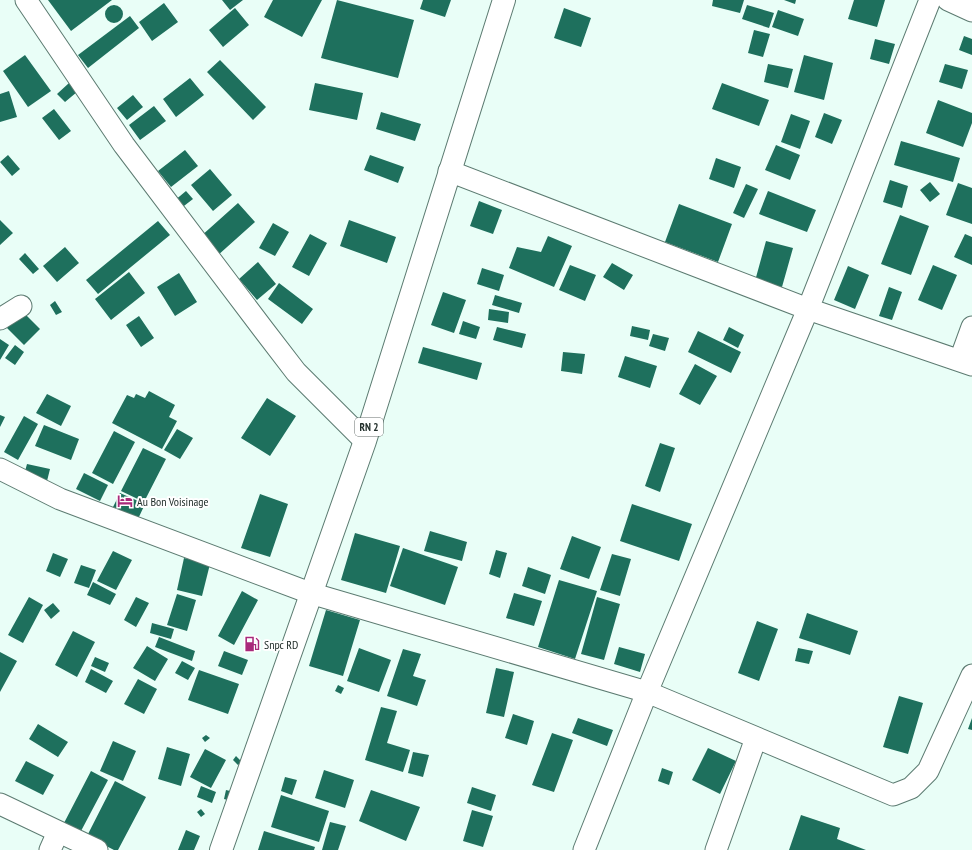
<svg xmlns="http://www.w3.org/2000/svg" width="972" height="850" viewBox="0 0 972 850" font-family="'PT Sans Narrow',sans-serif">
	<rect width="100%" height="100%" fill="#e9fef7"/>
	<!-- building -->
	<path fill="#1e705d" d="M48,0h64l-41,31z
		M222,0h21l-13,10z
		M273,0h49l-20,37 -38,-20z
		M337,0l77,20 -16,58 -77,-20z
		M423,0h28l-6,17 -25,-8z
		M713,0h31l-4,13 -28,-7z
		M784,0h12l-1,4z
		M854,0h31l-8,27 -29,-8z
		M164,3l14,19 -26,19 -13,-19z
		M747,5l27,8 -5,15 -27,-9z
		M105 14a9 9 0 1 1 18 0a9 9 0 1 1-18 0Z
		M235,8l14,17 -26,22 -14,-17z
		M564,8l27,10 -10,29 -27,-9z
		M778,10l26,9 -6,17 -26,-9z
		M130,16l9,12 -51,40 -10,-13z
		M754,30l16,4 -7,23 -15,-4z
		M964,36l8,3v16l-13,-5z
		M875,39l20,5 -6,20 -19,-5z
		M25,55l26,36 -23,16 -25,-36z
		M804,55l29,8 -9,37 -30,-8z
		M220,60l46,47 -13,13 -46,-48z
		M768,64l25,5 -5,19 -24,-6z
		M945,64l23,6 -6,19 -23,-7z
		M190,78l14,17 -28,22 -13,-18z
		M69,83l8,9 -12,10 -8,-8z
		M315,83l48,10 -6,27 -48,-10z
		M722,83l47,17 -10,26 -47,-17z
		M9,91l8,26 -17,5v-28z
		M133,95l10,12 -16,13 -10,-12z
		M938,100l34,13v10l-9,24 -37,-14z
		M154,106l12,15 -26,19 -11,-15z
		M54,109l17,22 -12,9 -17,-22z
		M381,112l40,12 -6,17 -39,-12z
		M824,113l18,7 -10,24 -17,-7z
		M791,114l19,7 -10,28 -19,-7z
		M901,141l59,17 -7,24 -59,-17z
		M776,145l24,10 -10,25 -25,-10z
		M185,150l13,16 -27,21 -13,-16z
		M8,155l12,14 -8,7 -12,-14z
		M370,155l34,12 -6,16 -34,-13z
		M716,158l25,9 -7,21 -25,-9z
		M210,169l22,26 -19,16 -22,-26z
		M890,180l18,6 -6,22 -19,-6z
		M930,182l10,12 -10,8 -10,-12z
		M958,183l14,5v36l-26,-9z
		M746,184l12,5 -14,29 -11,-5z
		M186,191l7,8 -13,10 -6,-8z
		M768,191l48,19 -9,22 -48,-18z
		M479,201l23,9 -9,24 -23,-8z
		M238,203l17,19 -38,34 -17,-19z
		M679,204l53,20 -14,38 -53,-20z
		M900,215l29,11 -18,49 -30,-11z
		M0,220l13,13 -13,12z
		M349,220l47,17 -9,26 -47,-17z
		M158,221l12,14 -72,59 -12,-14z
		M273,223l16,9 -14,24 -16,-8z
		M310,234l17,9 -18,33 -17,-9z
		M965,234l7,3v28l-18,-8z
		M548,236l24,10 -18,41 -45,-19 8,-21 24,5z
		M766,241l27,7 -11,39 -27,-6z
		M65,247l14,16 -22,19 -14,-16z
		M25,253l14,16 -6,5 -14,-15z
		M258,262l18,22 -19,16 -18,-21z
		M612,263l21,12 -9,15 -21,-13z
		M570,265l26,10 -11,26 -26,-11z
		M933,265l24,10 -15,35 -24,-10z
		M848,266l21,9 -14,34 -21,-9z
		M482,268l22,7 -5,16 -22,-7z
		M129,272l16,21 -34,27 -16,-21z
		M179,273l18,29 -22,14 -18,-29z
		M279,283l34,26 -11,15 -34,-25z
		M889,287l13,5 -10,28 -13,-4z
		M443,292l23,8 -12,33 -23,-8z
		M495,295l27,8 -3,10 -27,-8z
		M55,301l7,11 -6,3 -6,-10z
		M489,309l20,3 -1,11 -20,-3z
		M23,312l17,17 -16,16 -17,-17z
		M139,316l15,22 -13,9 -15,-22z
		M463,321l17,6 -4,12 -17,-5z
		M632,326l18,4 -2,10 -18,-4z
		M497,327l29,7 -4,14 -29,-8z
		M729,327l15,8 -6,13 -15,-8z
		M698,331l43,21 -10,21 -43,-21z
		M653,334l16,4 -4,13 -16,-5z
		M0,339l9,6 -9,15z
		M15,345l9,7 -9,13 -10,-7z
		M423,347l59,16 -5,17 -59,-17z
		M563,352l22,2 -3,20 -21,-3z
		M625,356l32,10 -7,22 -32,-11z
		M695,364l22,12 -17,29 -21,-11z
		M149,391l26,14 -6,12 8,4 -15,28 -50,-26 15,-28 7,3 2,-4 9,4z
		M47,394l24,12 -10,20 -25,-13z
		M267,398l29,18 -26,40 -29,-18z
		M0,415l5,2 -5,10z
		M24,416l14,8 -20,36 -14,-8z
		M44,425l35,14 -8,21 -36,-14z
		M177,429l16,9 -13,21 -16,-9z
		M114,431l21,11 -22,42 -21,-11z
		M660,443l15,5 -15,44 -15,-6z
		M143,448l23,11 -22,43 -23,-11z
		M27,464l23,5 -3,12 -23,-6z
		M84,473l24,12 -8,16 -24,-12z
		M120,493l25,11 -7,15 -25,-12z
		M260,494l28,10 -18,53 -29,-9z
		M632,504l60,20 -13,37 -59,-20z
		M430,531l37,11 -5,19 -38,-10z
		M355,533l45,13 -14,47 -45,-13z
		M572,536l29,11 -12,32 -29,-10z
		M403,548l55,19 -13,38 -55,-19z
		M496,550l11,3 -7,25 -11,-4z
		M113,551l19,9 -16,30 -19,-9z
		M53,553l15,6 -8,18 -14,-6z
		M612,554l19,5 -11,37 -20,-6z
		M184,558l26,6 -8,32 -25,-6z
		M81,565l15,5 -7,18 -15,-5z
		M528,567l23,8 -6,19 -23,-8z
		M559,580l38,11 -22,68 -37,-12z
		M93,582l23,12 -6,11 -23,-10z
		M242,591l16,9 -24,45 -16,-9z
		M514,593l28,8 -8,25 -28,-8z
		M177,594l19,6 -9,31 -20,-6z
		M29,597l14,8 -20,38 -15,-8z
		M136,597l13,6 -13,24 -12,-7z
		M597,597l23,7 -16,56 -23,-6z
		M53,603l7,8 -9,8 -7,-9z
		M326,610l34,10 -17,56 -34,-10z
		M807,613l51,18 -8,24 -51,-17z
		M757,621l21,8 -19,52 -21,-8z
		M152,623l22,6 -3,10 -21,-6z
		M73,631l22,11 -18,35 -22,-12z
		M159,637l36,14 -3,10 -37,-14z
		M147,646l21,13 -13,22 -22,-13z
		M619,647l26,7 -5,18 -26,-8z
		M359,648l32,12 -12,32 -32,-11z
		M798,648l15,3 -4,13 -14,-3z
		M403,649l18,5 -8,22 13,4 -9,26 -30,-10z
		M224,651l24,9 -6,15 -24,-9z
		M0,652l17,9 -17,31z
		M95,657l14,6 -4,9 -14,-6z
		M182,661l13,7 -7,12 -13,-7z
		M496,668l18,4 -10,45 -18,-4z
		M91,669l22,12 -7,12 -21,-11z
		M199,670l40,14 -11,30 -40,-14z
		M138,679l19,10 -13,25 -20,-10z
		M338,685l6,3 -3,6 -6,-3z
		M899,696l24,7 -15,51 -25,-7z
		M381,707l16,4 -10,32 23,7 -7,22 -38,-12z
		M513,714l21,7 -7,24 -22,-7z
		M578,718l35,12 -6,16 -35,-13z
		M972,718v12l-4,-1z
		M38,724l30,18 -10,15 -29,-18z
		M552,733l21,7 -19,52 -22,-7z
		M206,735l4,3 -5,4 -3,-4z
		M113,741l23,10 -13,30 -23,-10z
		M167,747l23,7 -9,32 -23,-7z
		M708,748l28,13 -16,33 -28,-14z
		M205,749l21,11 -15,28 -21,-11z
		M413,752l16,3 -6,22 -15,-4z
		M236,756l6,6 -4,3 -5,-5z
		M26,761l28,14 -11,20 -28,-14z
		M662,768l11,4 -4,13 -11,-4z
		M324,770l30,10 -9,28 -30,-10z
		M91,771l17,9 -27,51 -17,-8z
		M285,777l12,3 -5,15 -11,-4z
		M115,781l31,16 -28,53h-4l-27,-14z
		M201,786l15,6 -4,11 -15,-6z
		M472,787l24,8 -5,16 -24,-8z
		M226,790l8,2 -3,9 -7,-2z
		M371,790l49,17 -14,34 -47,-20z
		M281,795l48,16 -10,31 -48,-15z
		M201,809l4,5 -4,3 -4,-5z
		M472,810l21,6 -10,31 -20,-6z
		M801,815l39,13 -3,11 29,11h-77z
		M330,822l16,4 -8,24h-16z
		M186,830l14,6 -6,14h-16z
		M264,831l51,16 -1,3h-56z"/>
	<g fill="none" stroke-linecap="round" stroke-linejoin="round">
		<!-- street casing -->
		<g stroke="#5c7b71" stroke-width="23">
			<path id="street" d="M26,0l98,145 139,184 33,43 69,69
				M948,0l24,11
				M449,171l359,138 164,56
				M0,319l21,-13
				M960,360l12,-33
				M0,469l60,30 250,94 337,99 246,103 18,-7 17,-17 44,-96
				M0,804l97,46
				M50,850l8,-18
				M584,850l63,-158 161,-383 122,-309
				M716,850l40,-112"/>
		</g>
		<!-- highway casing -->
		<g stroke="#5c7b71" stroke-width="24">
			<path id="highway" d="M221,850l144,-409 139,-441"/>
		</g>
		<!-- street -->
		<use href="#street" stroke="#fff" stroke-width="21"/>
		<!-- highway -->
		<use href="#highway" stroke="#fff" stroke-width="22"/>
	</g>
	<!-- icons -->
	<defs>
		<g id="hotel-bare" transform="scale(1.2)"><path d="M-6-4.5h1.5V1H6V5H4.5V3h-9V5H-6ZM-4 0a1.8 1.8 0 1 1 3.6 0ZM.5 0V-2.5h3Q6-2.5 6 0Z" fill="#a8297a" stroke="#fff" stroke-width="2.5" paint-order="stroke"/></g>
		<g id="fuel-bare" transform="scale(1.2)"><path d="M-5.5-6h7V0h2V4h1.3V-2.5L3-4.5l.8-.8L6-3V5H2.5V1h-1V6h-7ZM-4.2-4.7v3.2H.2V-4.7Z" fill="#a8297a" stroke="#fff" stroke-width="2.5" paint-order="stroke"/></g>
	</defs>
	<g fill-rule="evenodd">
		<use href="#hotel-bare" x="125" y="501"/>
		<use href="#fuel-bare" x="252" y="644"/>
	</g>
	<g text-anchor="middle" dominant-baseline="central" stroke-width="4" stroke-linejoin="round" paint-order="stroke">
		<!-- shield labels -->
		<rect fill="#fff" stroke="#646d6b" stroke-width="1" x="355" y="418" width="28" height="18" rx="3"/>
		<g font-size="11" font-weight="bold" fill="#222f2b">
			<text x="369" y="427">RN 2</text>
		</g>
		<!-- poi labels -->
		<g font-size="12" fill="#222f2b" stroke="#fff" text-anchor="start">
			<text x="137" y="501">Au Bon Voisinage</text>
			<text x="264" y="644">Snpc RD</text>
		</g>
	</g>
</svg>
